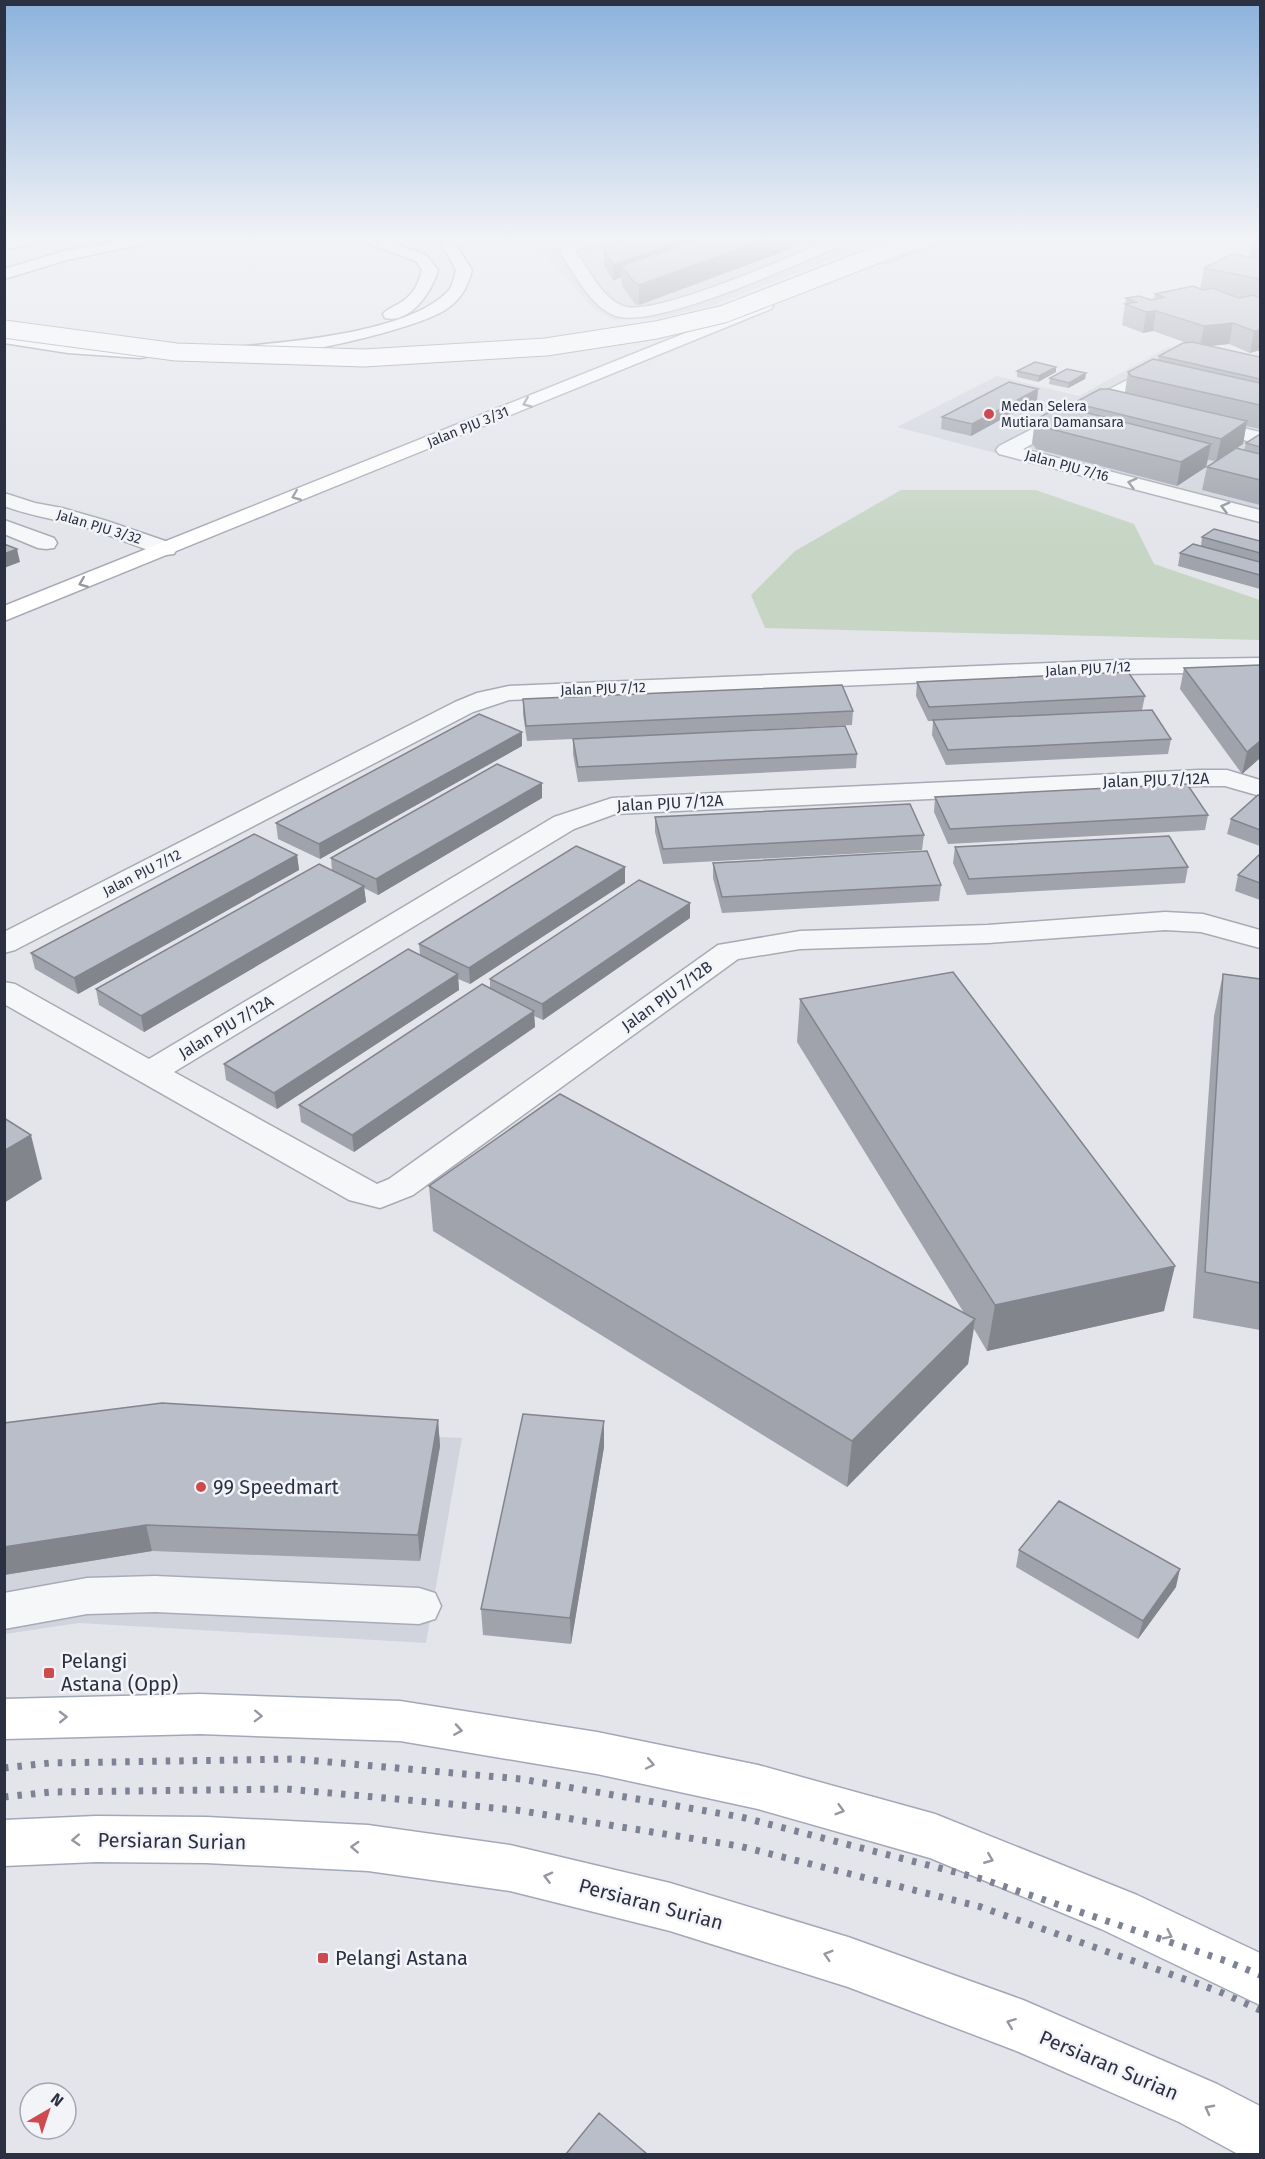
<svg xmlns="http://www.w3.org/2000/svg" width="1265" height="2159" viewBox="0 0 1265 2159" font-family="'Fira Sans',sans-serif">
	<rect width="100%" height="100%" fill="#e3e5eb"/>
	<!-- built -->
	<path fill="#d1d4dd" d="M523,240h357l-169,66 -52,12 -45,2 -22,-13 -52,-58z
		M1168,347l92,21v155l-363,-96 100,-51 82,20z
		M376,1434l86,4 -36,205 -347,-20 -74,11v-192z"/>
	<!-- green -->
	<path fill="#c6d5c4" d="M901,490h135l98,34 20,40 106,36v40l-495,-12 -14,-33 44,-44z"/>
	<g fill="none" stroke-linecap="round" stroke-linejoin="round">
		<!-- street casing -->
		<g stroke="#a8abb5" stroke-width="3">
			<path id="street" d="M578,240h21l-2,3 -22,8c14,17 26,47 48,55 30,12 170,-51 205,-65h10l3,3 -3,3c-41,17 -183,82 -222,69 -26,-9 -42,-44 -57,-65l5,-6z
				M1166,360l6,1 3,4 -3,4 -149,80 237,61v12l-261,-68 -3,-4 3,-4z
				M1201,418l59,14v12l-66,-16 -2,-4 2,-4z
				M4,493l31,10 27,5 45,13 67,23 3,5 -3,5 -8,1c-26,-6 -50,-18 -75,-26 -29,-9 -58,-12 -87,-23z
				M4,520l50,18 3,5 -3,5 -8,1 -8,-1 -34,-14z
				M1260,658v14l-140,2 -611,26 -36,12 -458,238 -11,3v-21l451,-230 22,-9 32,-7 611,-26z
				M1199,770h28l33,10v16l-35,-10h-26l-584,28 -41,15 -400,243 203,112 12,-5 329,-234 82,-14 188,-6 177,-13 38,2 57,16v18l-59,-16 -36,-2 -177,13 -188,6 -62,10 -325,236 -33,13 -31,-8 -345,-196v-22l11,2 134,75 405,-242 58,-19z
				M155,1576l264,12 16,5 6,13 -6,13 -16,5 -264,-12 -68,2 -83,15v-36l83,-15z"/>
		</g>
		<!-- secondary casing -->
		<g stroke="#a8abb5" stroke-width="3">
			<path id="secondary" d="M918,240h21l-3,3 -49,19h-10l-3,-3 3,-3z
				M765,301l6,2 2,3 -2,3 -767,312v-15z"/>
		</g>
		<!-- primary casing -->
		<g stroke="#a2a8b7" stroke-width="3">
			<path id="primary" d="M200,1694l200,7 197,31 161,33 177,49 202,81 123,58v52l-159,-76 -171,-71 -172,-49 -161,-35 -197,-33 -200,-7 -196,5v-40z
				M96,1816l110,1 162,8 142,20 160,38 178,54 175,63 194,84 43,22v48h-22l-59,-32 -165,-72 -166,-63 -178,-56 -160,-40 -142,-20 -162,-8 -110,-1 -92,4v-46z"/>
		</g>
		<!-- highway casing -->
		<g stroke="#8b91a2" stroke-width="3">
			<path id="highway" d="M10,240h24l-3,3 -27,7v-9z
				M123,240h29l-3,3 -82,17 -63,19v-10l60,-18z
				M365,240h20l41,15 12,15c-6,21 -27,54 -53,48l-2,-4c4,-5 10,-7 17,-11 13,-8 18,-18 22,-33l-6,-9 -49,-18z
				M435,240h15l8,8 14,22c-4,16 -10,28 -24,38 -28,21 -175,55 -208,47l-3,-4 3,-4 6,-1c52,-5 165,-15 202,-55 5,-5 6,-14 8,-21l-9,-17z
				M4,333l64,10 72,5 6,1 3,4 -3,4 -6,1 -72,-5 -64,-10z"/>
		</g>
		<!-- street -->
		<use href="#street" fill="#f6f7f9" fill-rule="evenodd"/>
		<!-- secondary -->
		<use href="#secondary" fill="#fff" fill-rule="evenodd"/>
		<!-- primary -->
		<use href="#primary" fill="#fff" fill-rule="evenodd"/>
		<!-- highway -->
		<use href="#highway" fill="#fff" fill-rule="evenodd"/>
		<!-- rail -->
		<path stroke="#7d8394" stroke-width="7" stroke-dasharray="4.5 9" stroke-linecap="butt" d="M4,1768l46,-5 245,-4 226,20 220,38 241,62 244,82 34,14
			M4,1797l47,-5 236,-3 229,21 223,36 242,61 237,84 42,19"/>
		<!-- highway-bridge casing -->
		<g stroke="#8b91a2" stroke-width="19" stroke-linecap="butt">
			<path id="highway-bridge" d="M4,329l172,23 188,6 182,-11 110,-17 68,-16 191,-74"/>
		</g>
		<!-- highway-bridge -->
		<use href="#highway-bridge" stroke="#fff" stroke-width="17"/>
	</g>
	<!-- wall -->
	<path fill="#a0a3ac" d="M1260,240v110l-10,3 -21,-9 -20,2 51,11v72l-14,-3 -3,18 -6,4 7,2 2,-7 14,-9v71l-58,-15 5,-23 8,-6 -7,-1 -2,7 -29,19 -141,-37 -4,-6 3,-23 38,-10 1,-7 51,-11 3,-20 30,-12 1,-4 28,-13 -34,-12 -10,2 -21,-8 4,-27 25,2 3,-1 1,-5 45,-5 4,-21 45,-11 2,-14z
		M793,248l-154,57 -4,-1 -13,-18 -1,-9 -8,4 -9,-15v-16z
		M1017,371l39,1 -18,10 -21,-5z
		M1086,373l-1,6 -17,9 -19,-4 1,-6z
		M1038,389l-1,11 -66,36 -30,-7 1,-12z
		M1202,537l58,4v48l-82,-23 2,-13 21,-7z
		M1184,668l76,90 -18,16 -62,-85z
		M917,682l228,14 -3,14 29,29 -3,15 -222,11 -14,-30 1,-14h-5l-12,-25z
		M523,699l330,12 -1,14 -142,7 147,22 -1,14 -278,14 -5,-28v-15l-46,2 -4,-27z
		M522,732v14l-202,113 -42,-20 -2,-16z
		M1260,796v50l-33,-12 4,-15z
		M935,797l273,18 -3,15 -257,14 -14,-32z
		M542,798l-164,97 -14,-7 2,14 -222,130 -45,-27 -3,-16 236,-118 -1,-13z
		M655,817l269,18 -2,15 -259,14 -8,-32z
		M955,847l233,20 -3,16 -218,12 -14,-32z
		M1260,854v46l-25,-9 3,-16z
		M297,855l2,15 -221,124 -43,-25 -4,-16z
		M713,863l228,22 -2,16 -217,12 -9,-35z
		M625,883l-155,101 -12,-5 1,11 -182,119 -51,-29 -2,-16 196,-109 -1,-11z
		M690,918l-147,102 -9,-4 1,11 -181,125 -53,-30 -2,-17 191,-116v-10z
		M1223,974l37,5v351l-67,-12 21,-302z
		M800,999l364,312 -177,40 -13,-22 -6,35 -121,123 -414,-256 -4,-45 535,127 -167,-271z
		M438,1420l2,26 -20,115 -268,-10 -148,24v-152z
		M604,1447l-33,197 -88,-9 -2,-26z
		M1019,1550l157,37 -38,52 -122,-72z"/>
	<!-- shaded-wall -->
	<path fill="#82858c" d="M685,240h40l-104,26v11l-8,4v-16z
		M763,240h30v8l-154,57v-20z
		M1156,311l-3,20 -10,2 3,-21z
		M1233,323l-4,21 -29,3 4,-21z
		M1260,325v25l-10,3 4,-22z
		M1056,367v5l-18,10 1,-6z
		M1086,373l-1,6 -17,9 1,-5z
		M1038,389l-1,11 -66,36 1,-12z
		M1247,421l-4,23 -27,18 5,-23z
		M1211,444l-5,23 -29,19 4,-24z
		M17,549l3,13 -16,6v-14z
		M522,732v14l-202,113 -1,-15z
		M1260,741v17l-18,16 5,-22z
		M542,783v15l-164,97 -2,-16z
		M297,855l2,15 -221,124 -4,-16z
		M625,867v16l-155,101 -1,-16z
		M364,886l2,16 -222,130 -3,-16z
		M690,903v15l-147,102 -1,-16z
		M458,974l1,16 -182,119 -3,-16z
		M534,1011l1,16 -181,125 -2,-17z
		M31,1135l11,44 -38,24v-52z
		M1175,1266l-11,45 -177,40 8,-46z
		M975,1319l-7,45 -121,123 5,-46z
		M438,1420l2,26 -20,115 -2,-26z
		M604,1421v26l-33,197 -1,-26z
		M146,1525l6,26 -148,24v-28z
		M1180,1569l-4,18 -38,52 5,-18z"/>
	<!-- building -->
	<path fill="#babec8" stroke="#82858c" stroke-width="1.5" d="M623,240h62l-72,25 -9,-15 7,-6z
		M696,240h67l-124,45 -4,-2 -14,-17z
		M1259,240h1v5l-9,-2z
		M1232,254l28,5v20l-56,-11z
		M1193,286l10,4 9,-2 27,10 14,-3 7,3v32l-6,1 -21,-8 -29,3 -48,-15 -10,1 -21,-8 11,-2 -10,-4 13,-2 12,4 13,-3 -9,-3z
		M1192,342l68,15v22l-101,-23 24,-13z
		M1153,359l107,24v22l-129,-29 -3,-4z
		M1035,362l21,5 -17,9 -22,-5z
		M1067,369l19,4 -17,10 -19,-5z
		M1009,382l29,7 -66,35 -30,-7z
		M1100,389h9l138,32 -26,18 -147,-36z
		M1060,406l151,38 -30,18 -142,-36 -4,-6z
		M1260,434v13l-14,-4z
		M1236,448l24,6v26l-53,-13z
		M1214,529l46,12v12l-58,-16z
		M4,544l13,5 -13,5z
		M1193,544l67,18v13l-80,-22z
		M1260,665v76l-13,11 -63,-84z
		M1128,672l17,24 -216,11 -12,-25z
		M842,685l11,26 -327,15 -3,-27z
		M1152,710l19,29 -223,11 -15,-30z
		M479,714l43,18 -203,112 -43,-21z
		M845,726l12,28 -279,13 -5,-28z
		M497,764l45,19 -166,96 -45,-21z
		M1187,784l21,31 -258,14 -15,-32z
		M1258,795l2,1v34l-29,-11z
		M910,804l14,31 -261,14 -8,-32z
		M254,834l43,21 -223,123 -43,-25z
		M1169,836l19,31 -219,12 -14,-32z
		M576,846l49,21 -156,101 -50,-24z
		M927,851l14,34 -219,12 -9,-34z
		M1260,854v29l-22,-8z
		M319,864l45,22 -223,130 -45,-27z
		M639,880l51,23 -148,101 -52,-25z
		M408,949l50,25 -184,119 -50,-29z
		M953,972l222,294 -180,39 -195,-306z
		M1223,974l37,5v304l-55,-11z
		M482,984l52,27 -182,124 -53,-30z
		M560,1094l415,225 -123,122 -423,-255z
		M4,1118l27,17 -27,16z
		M162,1403l276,17 -20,115 -272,-10 -142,22v-124z
		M523,1414l81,7 -34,197 -89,-9z
		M1059,1501l121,68 -37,52 -124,-71z
		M599,2113l48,41h-81z"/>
	<!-- one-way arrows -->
	<defs><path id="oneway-chevron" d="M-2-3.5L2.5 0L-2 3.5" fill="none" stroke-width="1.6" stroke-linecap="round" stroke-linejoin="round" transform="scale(1.5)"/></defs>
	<g stroke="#9598a1">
		<use href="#oneway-chevron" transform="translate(527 403) rotate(158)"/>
		<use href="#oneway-chevron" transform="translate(296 496) rotate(158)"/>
		<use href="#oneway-chevron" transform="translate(83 583) rotate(158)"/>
		<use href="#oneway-chevron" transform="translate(258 1716) rotate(2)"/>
		<use href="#oneway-chevron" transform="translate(63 1717) rotate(-1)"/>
		<use href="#oneway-chevron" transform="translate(458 1730) rotate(9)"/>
		<use href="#oneway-chevron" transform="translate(650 1764) rotate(12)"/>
		<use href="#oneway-chevron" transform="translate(840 1810) rotate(16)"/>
		<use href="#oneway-chevron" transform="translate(76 1840) rotate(177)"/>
		<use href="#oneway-chevron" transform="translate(355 1847) rotate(-177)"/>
		<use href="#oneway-chevron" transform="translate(989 1859) rotate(22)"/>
		<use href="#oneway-chevron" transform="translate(548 1877) rotate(-166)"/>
		<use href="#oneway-chevron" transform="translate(1168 1935) rotate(26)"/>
		<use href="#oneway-chevron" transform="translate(828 1955) rotate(-163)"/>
		<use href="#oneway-chevron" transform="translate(1011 2023) rotate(-159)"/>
		<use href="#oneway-chevron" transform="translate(1209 2109) rotate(-152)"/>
	</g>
	<g stroke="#90949e">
		<use href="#oneway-chevron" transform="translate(1132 483) rotate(-165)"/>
		<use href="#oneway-chevron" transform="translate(1225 507) rotate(-165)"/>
	</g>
	<!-- sky -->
	<linearGradient id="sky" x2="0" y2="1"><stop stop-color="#8bb2dc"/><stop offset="0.44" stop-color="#f2f3f6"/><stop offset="1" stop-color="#f2f3f6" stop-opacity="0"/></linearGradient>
	<rect width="1265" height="542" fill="url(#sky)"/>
	<!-- markers -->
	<g fill="#cd4b4e" stroke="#f3f4f8" stroke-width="2">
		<circle cx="989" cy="414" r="6"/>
		<circle cx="201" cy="1487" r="6"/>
		<rect x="43" y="1667" width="12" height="12" rx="3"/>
		<rect x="317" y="1952" width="12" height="12" rx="3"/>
	</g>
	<g text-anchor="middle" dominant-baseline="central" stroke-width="5" stroke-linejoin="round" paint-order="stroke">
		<!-- far-poi labels -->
		<g font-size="14" fill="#2b3143" stroke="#f3f4f8" text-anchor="start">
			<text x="1001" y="406">Medan Selera<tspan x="1001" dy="16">Mutiara Damansara</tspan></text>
		</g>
		<!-- far-street labels -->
		<g font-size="14" fill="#2b3143" stroke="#f3f4f8">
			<text transform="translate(468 427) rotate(-22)">Jalan PJU 3/31</text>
			<text transform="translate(1067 466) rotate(15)">Jalan PJU 7/16</text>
			<text transform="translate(99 527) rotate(17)">Jalan PJU 3/32</text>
			<text transform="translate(1088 669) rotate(-3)">Jalan PJU 7/12</text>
			<text transform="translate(603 689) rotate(-2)">Jalan PJU 7/12</text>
			<text transform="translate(142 873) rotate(-27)">Jalan PJU 7/12</text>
		</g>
		<!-- street labels -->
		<g font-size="16" fill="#2b3143" stroke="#f3f4f8">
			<text transform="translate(1156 780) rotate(-2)">Jalan PJU 7/12A</text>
			<text transform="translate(670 803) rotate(-3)">Jalan PJU 7/12A</text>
			<text transform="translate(667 996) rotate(-36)">Jalan PJU 7/12B</text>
			<text transform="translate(226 1027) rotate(-31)">Jalan PJU 7/12A</text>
		</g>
		<!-- near-poi labels -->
		<g font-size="20" fill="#2b3143" stroke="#f3f4f8" text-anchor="start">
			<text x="213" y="1487">99 Speedmart</text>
			<text x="61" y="1661">Pelangi<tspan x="61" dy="23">Astana (Opp)</tspan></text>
			<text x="335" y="1958">Pelangi Astana</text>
		</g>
		<!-- near-street labels -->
		<g font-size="20" fill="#2b3143" stroke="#f3f4f8">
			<text transform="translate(172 1841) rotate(1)">Persiaran Surian</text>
			<text transform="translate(651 1904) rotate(15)">Persiaran Surian</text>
			<text transform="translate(1109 2065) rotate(23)">Persiaran Surian</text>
		</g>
	</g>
	<!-- border -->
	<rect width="1265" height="2159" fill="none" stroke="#2b3143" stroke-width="12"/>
	<!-- north arrow -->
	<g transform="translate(48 2111) rotate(39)"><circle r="28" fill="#f3f4f8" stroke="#a3a6b0" stroke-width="1.5"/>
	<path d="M0-4.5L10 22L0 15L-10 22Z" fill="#cd4b4e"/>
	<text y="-9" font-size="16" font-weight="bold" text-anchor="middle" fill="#2b3143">N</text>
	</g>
</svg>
